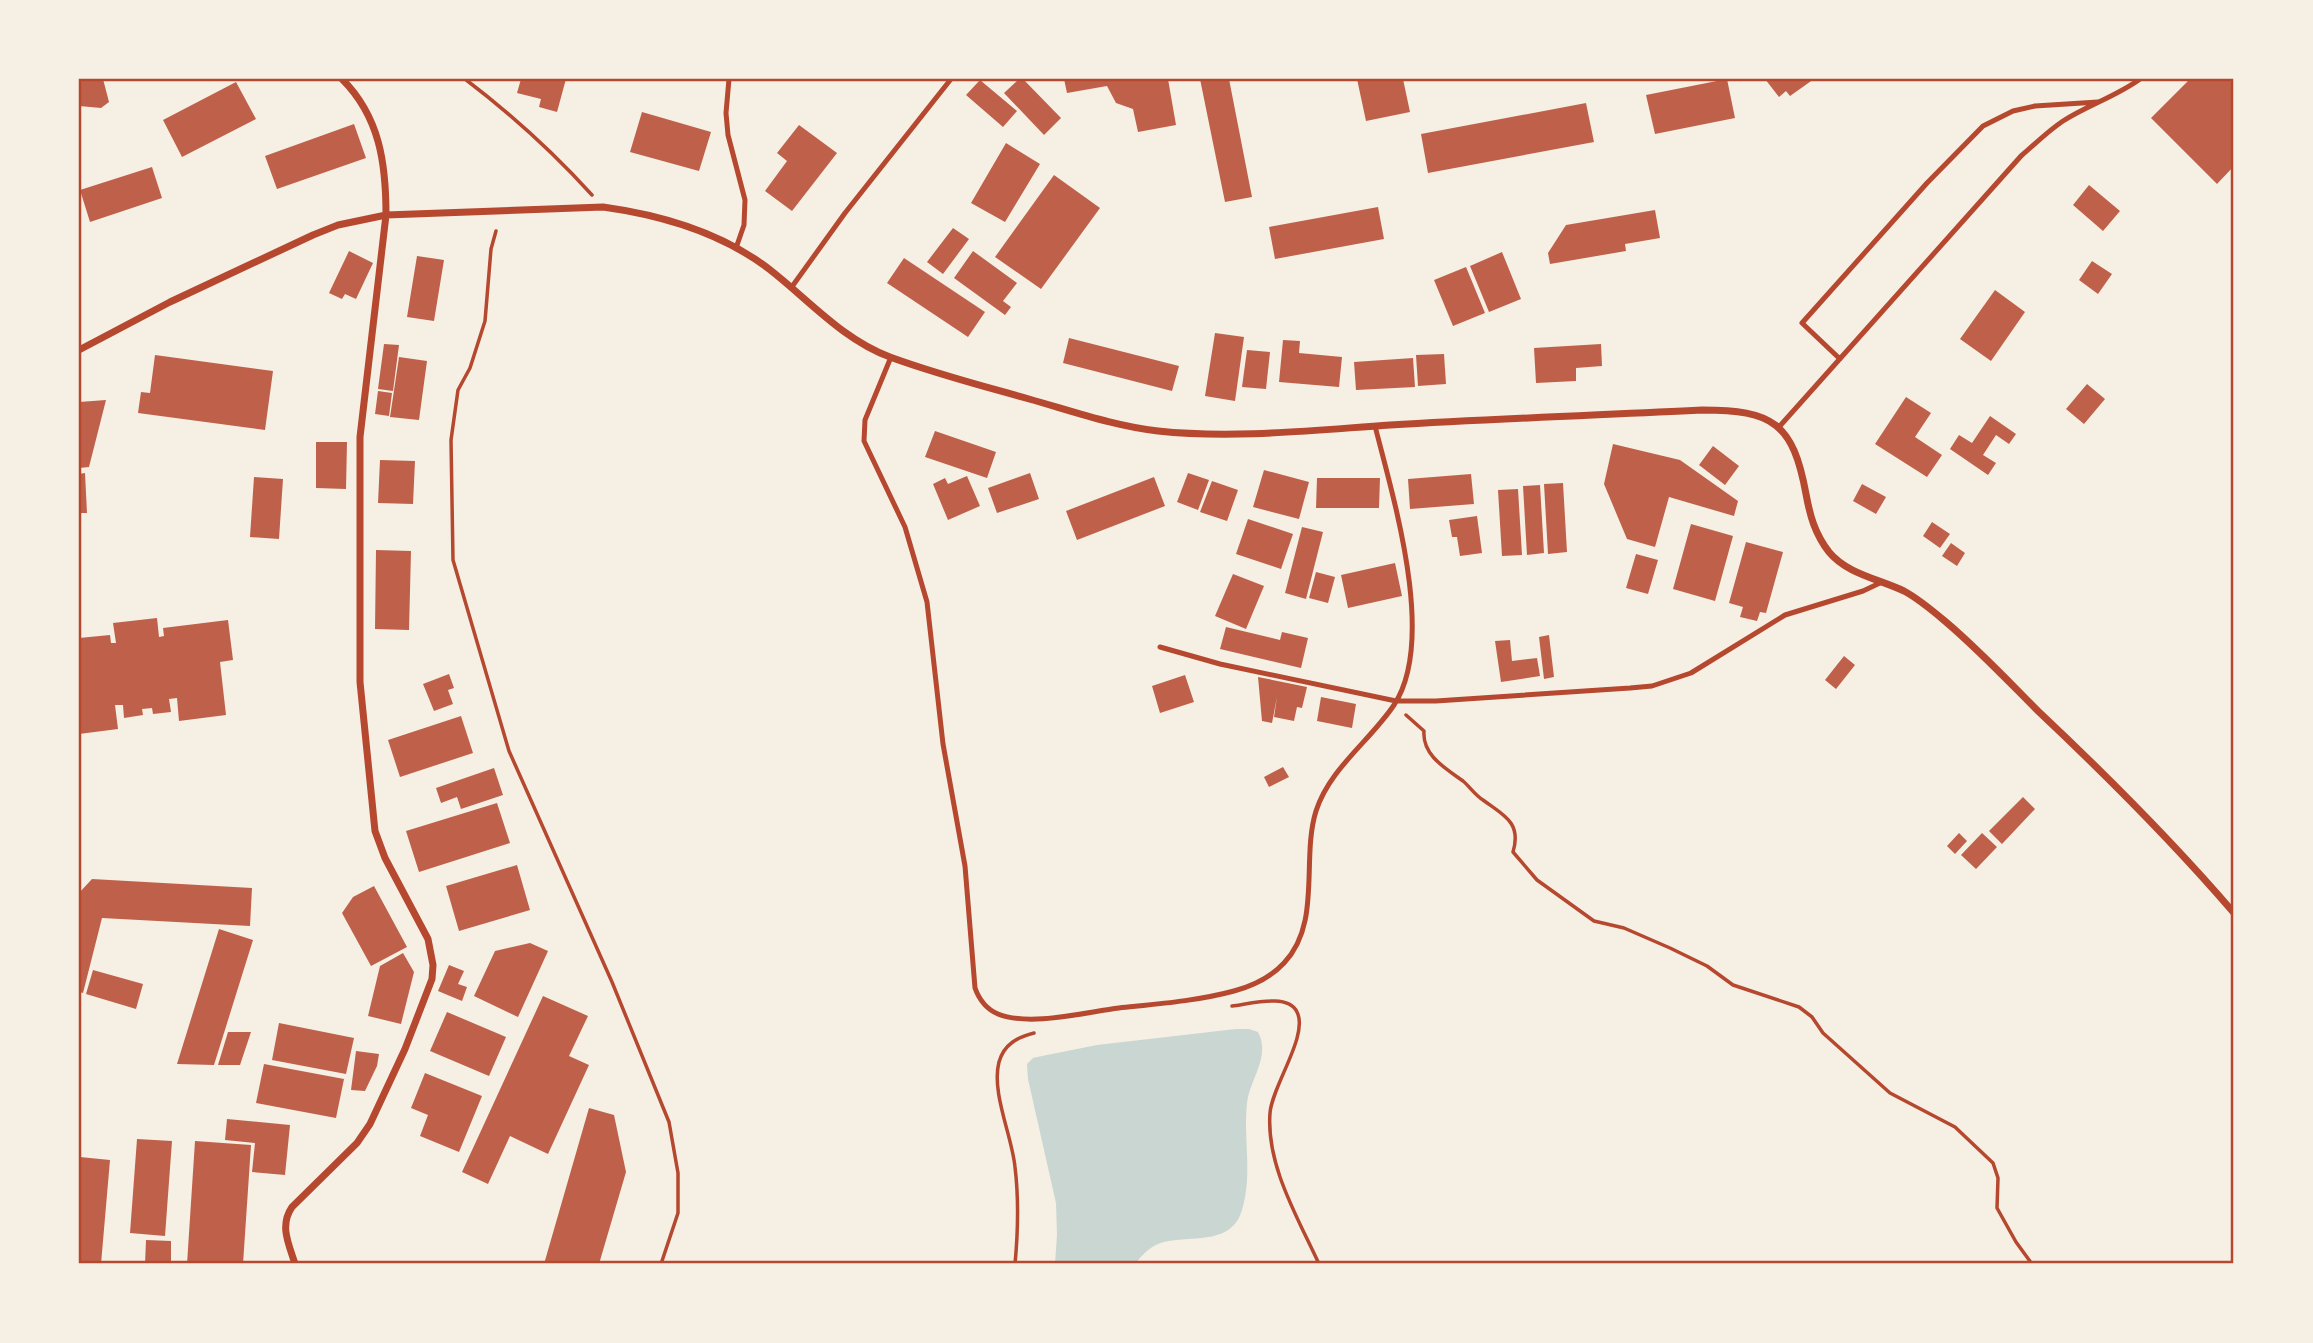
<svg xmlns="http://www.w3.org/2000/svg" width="2313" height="1343" viewBox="0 0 2313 1343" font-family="'Asap Condensed',sans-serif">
	<rect width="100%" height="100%" fill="#f6efe4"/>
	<!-- water -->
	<path fill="#c9d6d2" d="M1236,1029h13l9,3c13,24 -8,47 -11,71 -4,37 6,70 -5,107 -10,34 -46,26 -73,31 -15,2 -25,11 -34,23h-80l2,-29 -1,-32 -28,-124 -1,-15 6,-6 9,-2 55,-11z"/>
	<!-- building -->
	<path fill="#bf614a" d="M79,79h24l6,23 -8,6 -22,-2z
		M521,79h45l-9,33 -18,-5 2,-8 -24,-6z
		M1019,79h4l38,39 -17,17 -40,-42z
		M1064,79h104l8,46 -38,7 -5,-23 -17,-6 -9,-17 -40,7z
		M1200,79h29l23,118 -27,5z
		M1357,79h46l7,33 -44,9z
		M1727,79l8,39 -80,16 -9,-39z
		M1765,79h49l-24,17 -4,-5 -7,6z
		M2190,79h44v87l-17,18 -66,-66z
		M980,80l37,31 -14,16 -37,-32z
		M236,82l20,37 -74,38 -19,-37z
		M1586,103l8,39 -166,31 -7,-39z
		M642,112l69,20 -12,39 -69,-19z
		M354,124l12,34 -89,31 -12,-33z
		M799,125l38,28 -45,58 -27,-20 22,-30 -10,-8z
		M1006,143l34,21 -35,58 -34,-19z
		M152,167l10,31 -72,24 -10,-32z
		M1054,175l46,33 -59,81 -46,-32z
		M2089,185l31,26 -17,20 -30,-26z
		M1378,207l6,32 -109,20 -6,-32z
		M1655,210l5,28 -35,6 1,7 -76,13 -2,-11 18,-28z
		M953,228l16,11 -26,35 -16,-12z
		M349,251l24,12 -17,36 -11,-5 -3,5 -13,-6z
		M973,251l44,32 -14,18 8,6 -6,8 -51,-37z
		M1502,252l19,47 -32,13 -19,-46z
		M417,256l27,4 -10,61 -27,-4z
		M904,258l81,54 -17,25 -81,-54z
		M2092,261l20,13 -14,20 -19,-14z
		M1466,267l19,46 -32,13 -19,-46z
		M1995,290l30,22 -34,49 -31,-22z
		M1215,333l29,4 -9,64 -30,-5z
		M1069,338l110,28 -7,25 -109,-28z
		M1283,340l17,1 -1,12 43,4 -3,30 -60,-5z
		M384,344l15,1 -6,46 -15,-2z
		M1601,344l1,22 -26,2v13l-40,2 -2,-35z
		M1247,350l23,2 -4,37 -24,-2z
		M1444,354l2,30 -28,2 -2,-31z
		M155,355l118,16 -8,59 -127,-17 3,-21 9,1z
		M399,357l28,4 -8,59 -29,-3z
		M1413,358l2,29 -59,3 -2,-28z
		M2087,384l18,15 -21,25 -18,-15z
		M378,391l14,2 -3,23 -14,-2z
		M1906,397l25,16 -16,24 27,18 -15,22 -52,-33z
		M106,400l-17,67 -10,1v-66z
		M1990,416l26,18 -7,10 -13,-9 -13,20 13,8 -8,12 -38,-26 9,-14 13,8z
		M935,431l61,21 -9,26 -62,-21z
		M316,442h31l-1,47 -30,-1z
		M1613,444l67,16 58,41 -4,15 -65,-19 -14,50 -28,-8 -23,-55z
		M1713,446l26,20 -14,19 -26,-20z
		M380,460l35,1 -2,43 -35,-1z
		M1264,470l45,12 -10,37 -46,-12z
		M85,473l2,40h-8v-39z
		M1030,473l9,26 -42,14 -9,-25z
		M1188,473l21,7 -11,30 -21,-8z
		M1471,474l3,30 -64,5 -2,-30z
		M967,476l13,30 -32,14 -15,-36 12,-6 3,6z
		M254,477l29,2 -4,60 -29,-2z
		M1154,477l11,29 -88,34 -11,-29z
		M1317,478h63l-1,30h-63z
		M1212,481l26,9 -11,31 -27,-9z
		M1563,483l4,69 -19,2 -4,-70z
		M1862,484l24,13 -10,17 -23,-13z
		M1540,485l4,68 -17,2 -4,-69z
		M1518,489l4,66 -20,1 -4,-66z
		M1477,516l5,37 -22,3 -3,-19h-5l-3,-17z
		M1248,519l45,15 -12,35 -45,-15z
		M1932,522l18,12 -10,14 -17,-12z
		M1691,524l42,12 -18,65 -42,-12z
		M1302,527l21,5 -17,67 -21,-6z
		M1746,542l37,10 -17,61 -6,-1 -3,9 -17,-4 3,-10 -14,-4z
		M1951,543l14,10 -8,13 -15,-10z
		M376,550l35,1 -2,79 -34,-1z
		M1636,554l22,6 -10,34 -22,-6z
		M1395,563l7,33 -54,12 -7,-33z
		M1316,572l19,5 -7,26 -19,-5z
		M1233,574l31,12 -18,43 -31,-13z
		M157,618l2,19 5,-1 -1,-8 65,-8 5,40 -13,2 6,53 -47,6 -2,-23 -8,1 2,13 -18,2 -1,-6 -10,1 1,6 -19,3 -1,-13h-8l3,24 -39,5v-96l31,-3 1,8h5l-3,-20z
		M1226,627l54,13 2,-8 26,6 -7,30 -81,-19z
		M1549,635l5,42 -10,2 -5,-42z
		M1510,640l2,21 25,-3 3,18 -39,6 -6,-41z
		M1844,656l11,9 -19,24 -11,-9z
		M449,674l5,14 -6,2 5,14 -19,7 -11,-27z
		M1185,675l9,27 -34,11 -8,-27z
		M1258,677l49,10 -5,21 -5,-1 -3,14 -20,-4 3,-20 -5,26 -10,-2z
		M1321,697l35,7 -4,24 -35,-7z
		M461,716l12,37 -73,24 -12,-37z
		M1283,767l6,10 -20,10 -5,-10z
		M494,768l9,27 -42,14 -4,-12 -16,6 -5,-15z
		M2023,797l12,12 -33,35 -13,-13z
		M497,803l13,40 -91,29 -13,-41z
		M1959,833l8,8 -12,13 -8,-8z
		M1982,833l15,14 -21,22 -15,-14z
		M517,865l13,45 -71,21 -13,-45z
		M92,879l160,9 -2,38 -148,-8 -19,75 -4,-1v-99z
		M374,886l33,61 -36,19 -29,-53 11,-16z
		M219,929l34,11 -39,125 -37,-1z
		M530,943l18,8 -30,66 -44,-21 21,-45z
		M403,953l11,19 -13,52 -33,-8 12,-50z
		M449,965l15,6 -6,13 9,3 -5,14 -24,-10z
		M93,970l50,14 -7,25 -50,-15z
		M543,996l45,20 -19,40 20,9 -41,89 -38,-18 -22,48 -26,-12z
		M447,1012l59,25 -17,39 -59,-25z
		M279,1023l75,15 -8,36 -74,-14z
		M228,1032h23l-11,33h-22z
		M356,1051l23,3 -2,12 -12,25 -14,-1z
		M264,1064l80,15 -8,39 -80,-15z
		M425,1073l57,23 -23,56 -39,-16 8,-21 -17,-7z
		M589,1108l25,7 12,57 -27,92h-55z
		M227,1119l63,6 -5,50 -33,-3 3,-29 -30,-3z
		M137,1139l35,2 -7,95 -35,-3z
		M195,1141l56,4 -8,119h-56z
		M80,1157l30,3 -9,104h-22z
		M146,1240l25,1v23h-26z"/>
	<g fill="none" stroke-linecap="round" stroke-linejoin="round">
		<!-- path -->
		<path stroke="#b5482f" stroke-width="3.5" d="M465,79c46,35 88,73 127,116
			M496,231l-5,18 -6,72 -15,47 -12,22 -7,50 2,120 56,191 103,231 57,140 9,51v40l-17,51
			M1406,715l18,16c-2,24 21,37 39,50 7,6 12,14 20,19 20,15 39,22 30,52l24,28 57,41 30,7 46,20 37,18 26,19 66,22 13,10 11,16 67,60 65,34 38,36 5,15 -1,30 19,34 16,22
			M1232,1006c18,-2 56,-13 65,6 12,23 -25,74 -27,101 -4,52 28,105 49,151
			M1015,1264c3,-32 4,-64 0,-97 -3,-31 -24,-75 -16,-105 5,-18 19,-25 35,-29"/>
		<!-- service -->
		<path stroke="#b5482f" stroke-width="5" d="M729,79l-3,34 2,22 17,65 -1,25 -8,23
			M791,288l54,-75 106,-134
			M891,357l-26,63 -1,21 41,86 22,75 16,142 22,122 10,122c4,11 11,21 23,26 32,13 88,-2 121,-6 38,-4 78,-7 115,-17 18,-5 37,-14 50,-28 38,-40 17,-104 32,-152 14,-43 54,-70 78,-106 43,-65 -1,-208 -19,-279
			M1840,359l-38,-36 125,-140 56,-57 30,-15 22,-5 63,-4
			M1779,427l242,-271c14,-12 27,-25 42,-35 25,-16 54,-25 77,-42
			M1160,647l60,17 176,37h40l194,-13 22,-2 39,-13 94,-58 78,-24 19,-9"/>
		<!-- minor -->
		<path stroke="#b5482f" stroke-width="7" d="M79,350l91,-48 143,-67 25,-10 48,-10 217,-8c58,8 119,26 166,62 40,31 73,70 121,88 46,17 93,29 139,42 43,12 85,27 129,32 75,8 157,-1 232,-6 104,-6 208,-10 312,-15 71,0 91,13 104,84 4,22 9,40 23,58 18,22 50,27 75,39 15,8 29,20 42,31 33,28 62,59 92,89 68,64 135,131 196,202
			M295,1264c-6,-20 -16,-38 -3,-57l65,-64 13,-19 35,-75 27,-70 1,-14 -5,-26 -43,-81 -10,-27 -15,-149v-245l26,-222c0,-51 -6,-98 -44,-136"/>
	</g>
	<!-- border -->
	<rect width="2313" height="1343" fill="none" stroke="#f6efe4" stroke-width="161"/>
	<rect x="80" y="80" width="2152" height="1182" fill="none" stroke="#b5482f" stroke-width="2.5"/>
</svg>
